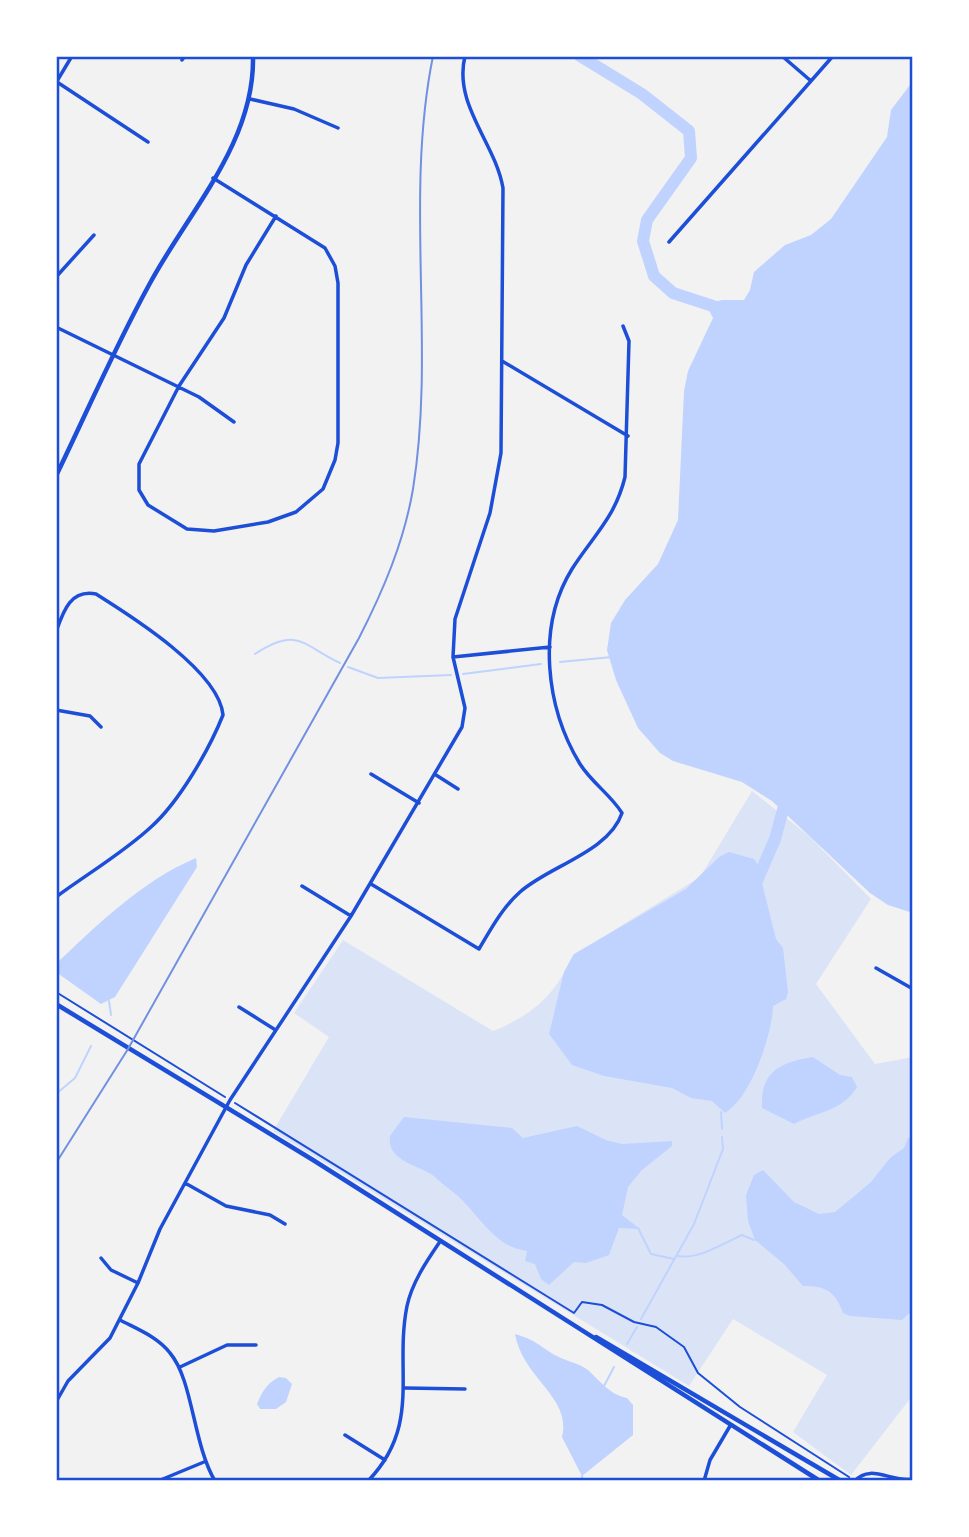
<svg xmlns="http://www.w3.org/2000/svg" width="969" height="1537" viewBox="0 0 969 1537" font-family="Poppins,sans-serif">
	<rect width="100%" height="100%" fill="#f2f2f2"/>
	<!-- green -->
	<path fill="#dbe4f7" d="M752,791l57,45 62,63 -55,85 59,80 38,-7v338l-62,80 -58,-43 34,-57 -94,-56 -44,67 -416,-255 56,-94 -35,-24 49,-73 150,91c38,-15 63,-36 79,-75l128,-79z"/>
	<!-- water -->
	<path fill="#bfd3fe" d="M913,81v832l-25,-8 -18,-12 -98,-92 -30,-19 -69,-21 -13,-8 -22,-25 -22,-48 -9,-30 4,-27 14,-23 33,-36 20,-44 6,-129 4,-20 25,-53 -7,-14 16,-4h22l6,-10 4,-18 31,-27 26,-10 20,-16 56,-82 4,-27z
		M729,852l25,7 10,15 -2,9 14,56 7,9 5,44 -2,7 -13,7c-1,29 -22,92 -48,107l-13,-12 -21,-3 -19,-10 -68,-12 -32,-11 -23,-31 15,-62 10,-18 112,-65 33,-32z
		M196,858l1,9 -82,130 -14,7 -45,-32v-8c41,-39 87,-84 140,-106z
		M813,1057l27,18 12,2 5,10c-15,25 -39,24 -63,37l-32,-16c-2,-36 18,-46 51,-51z
		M404,1117l108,11 11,10 54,-12 29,14 16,4 50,-3v5l-30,24 -14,17 -6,28 18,14 -21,-1 -10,27 -23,8 -12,-1 -25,23 -8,-6 -6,-15 -10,-3 2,-10c-29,-3 -44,-29 -63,-49 -8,-9 -20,-16 -29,-25 -14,-12 -49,-15 -45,-41z
		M908,1138l5,1v171l-11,10 -52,-4 -7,-3c-8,-22 -17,-27 -40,-27l-19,-22 -29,-24 -7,-19 -2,-26 8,-20 9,-5 31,32 25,12 16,-2 36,-30 19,-24 14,-10z
		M515,1334c20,6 22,10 38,20 11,7 24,8 35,16 13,12 21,24 39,28l6,7v30l-51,41 -20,-39c10,-40 -39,-58 -47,-103z
		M279,1377l7,1 6,6 -6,18 -10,7h-16l-3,-5c5,-12 10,-21 22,-27z"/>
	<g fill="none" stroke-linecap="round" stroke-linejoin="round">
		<!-- stream -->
		<path stroke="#bfd3fe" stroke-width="2" d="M255,654c43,-28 47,-9 85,9
			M560,662l52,-5
			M348,667l30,11 73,-3
			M463,674l78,-10
			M109,1001l2,14
			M56,1094l19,-16 16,-32
			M721,1112l1,17
			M638,1228l13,26 23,5
			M678,1256c20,4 46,-13 64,-21l12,5
			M641,1319l53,-95 29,-75 -1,-12
			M627,1344l10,-17
			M604,1386l10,-19
			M582,1476l1,5"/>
		<!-- river -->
		<path stroke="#bfd3fe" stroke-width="12" d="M580,56l62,38 47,37 2,27 -44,62 -4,21 11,35 19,17 49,16
			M756,883l19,-44 12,-44"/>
		<!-- path -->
		<path stroke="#1d4ed8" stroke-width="2" d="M56,992l169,105
			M235,1103l339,210 8,-11 20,3 32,17 22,5 28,20 14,26 42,34 109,70"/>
		<!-- minor -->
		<path stroke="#1d4ed8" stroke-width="3.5" d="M782,56l29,25
			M182,60l3,-4
			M57,81l15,-25
			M57,82l91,60
			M250,99l44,10 44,19
			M213,178l112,70 10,18 3,17v160l-3,17 -12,29 -27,23 -28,10 -54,9 -27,-2 -39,-24 -9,-15v-26l40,-78 45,-68 22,-53 30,-49
			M669,242l164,-186
			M56,277l38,-42
			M56,327l143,70 35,25
			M502,361l126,75
			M56,632c7,-20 14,-43 40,-38 35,22 123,77 127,121 -14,35 -44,87 -72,112 -28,26 -64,47 -95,70
			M453,657l97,-10
			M56,710l34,6 11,11
			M371,774l48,29
			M436,775l22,14
			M371,884l108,65c12,-20 23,-41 41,-57 29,-26 89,-40 102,-79 -11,-18 -30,-30 -42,-49 -34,-56 -44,-137 -8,-195 21,-33 43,-51 53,-92l4,-136 -6,-15
			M302,886l49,30
			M876,968l37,21
			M239,1007l35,22
			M185,1183l41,23 44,9 15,9
			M101,1258l10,12 27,13
			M120,1320c17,9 38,17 50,33 23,27 23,91 45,128
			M180,1367l47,-22h29
			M405,1388l60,1
			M56,1402l12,-21 42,-43 28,-55 22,-54 70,-129 121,-184 111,-189 3,-19 -12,-51 2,-38 35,-106 11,-60 2,-265c-8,-46 -50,-83 -38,-132
			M345,1435l40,25
			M158,1481l46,-19
			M368,1481c54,-56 26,-110 39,-175 5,-23 19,-44 32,-63
			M704,1481l6,-21 20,-34
			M855,1481c15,-18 38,2 58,-2"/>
		<!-- tertiary -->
		<path stroke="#1d4ed8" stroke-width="4.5" d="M56,476c31,-64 59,-129 93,-191 39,-73 106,-142 104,-229
			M56,1004l257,156 507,321
			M596,1337l245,144"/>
		<!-- rail -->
		<path stroke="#7290e2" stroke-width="2" d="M56,1163l72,-114 231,-411c24,-47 45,-96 54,-149 23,-143 -9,-290 20,-433"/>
	</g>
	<!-- border -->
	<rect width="969" height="1537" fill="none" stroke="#ffffff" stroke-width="116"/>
	<rect x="58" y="58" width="853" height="1421" fill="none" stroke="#1d4ed8" stroke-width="2.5"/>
</svg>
